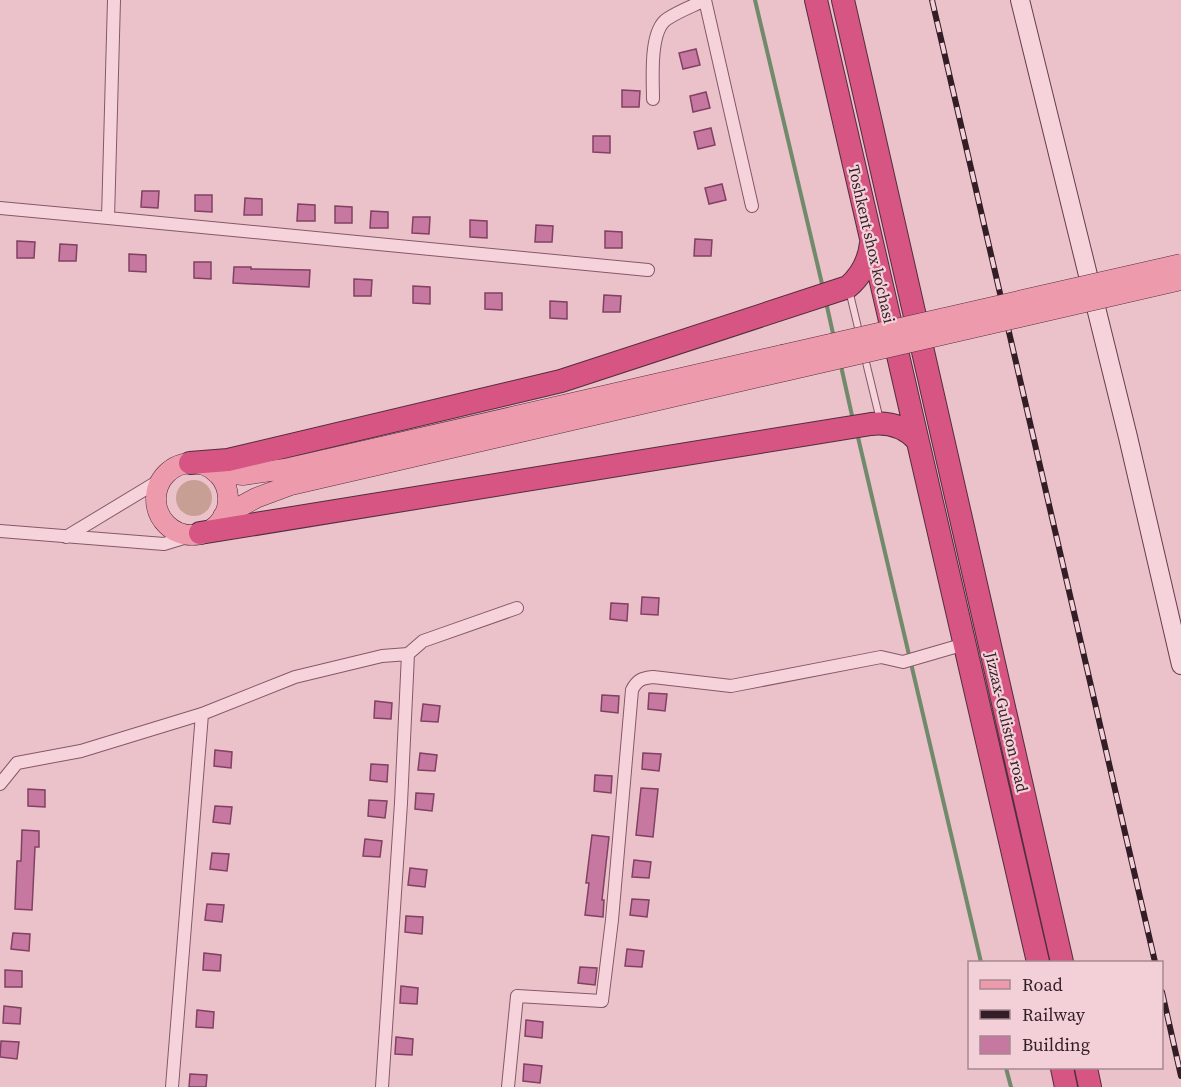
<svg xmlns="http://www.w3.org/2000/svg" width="1181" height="1087" viewBox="0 0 1181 1087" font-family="'Source Serif 4',serif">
	<rect width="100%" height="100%" fill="#ebc1ca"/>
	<!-- green -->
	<path fill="#c89f95" d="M176 498a18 18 0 1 1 36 0a18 18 0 1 1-36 0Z"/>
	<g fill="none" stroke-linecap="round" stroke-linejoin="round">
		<!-- stream -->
		<path stroke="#708a6b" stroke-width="4" d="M755,0l68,288
			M826,302l8,36
			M841,366l12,54
			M857,433l124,529
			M1006,1068l5,19"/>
	</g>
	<!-- building -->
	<path fill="#c778a0" stroke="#814162" stroke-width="1.5" d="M696,49l4,16 -17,4 -4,-16z
		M622,90l18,1 -1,16h-17z
		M706,92l4,16 -17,4 -3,-16z
		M711,128l4,17 -17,4 -4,-17z
		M593,136h17v17l-17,-1z
		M722,184l4,16 -17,4 -4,-16z
		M142,191h17l-1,17 -17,-1z
		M195,195h17v17l-17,-1z
		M245,198l17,1v16h-18z
		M298,204l17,1v16h-18z
		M335,206l17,1v16h-17z
		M371,211l17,1v16h-18z
		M413,217h17l-1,17 -17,-1z
		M470,220l17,1v17l-17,-1z
		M536,225l17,1 -1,16h-17z
		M605,231l17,1v16h-17z
		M695,239l17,1 -1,16h-17z
		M17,241l18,1 -1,16h-17z
		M60,244l17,1 -1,16h-17z
		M129,254l17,1v17l-17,-1z
		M194,262h17v17l-17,-1z
		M234,267h17v2l59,1 -1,17 -76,-4z
		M354,279l18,1 -1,16h-17z
		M413,286l17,1v17l-17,-1z
		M485,293h17v17l-17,-1z
		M604,295l17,1 -1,16h-17z
		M550,301l17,1v17l-17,-1z
		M642,597l17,1 -1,17 -17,-1z
		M611,603l17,1 -1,17 -17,-2z
		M649,693l18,1 -2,17 -17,-2z
		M602,695l17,1 -1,17 -17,-2z
		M375,701l17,2 -1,16 -17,-1z
		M423,704l17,2 -2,16 -17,-1z
		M215,750l17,2 -1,16 -17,-2z
		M420,753l17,2 -2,16 -17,-1z
		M643,753l18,1 -2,17 -17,-2z
		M371,764l17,1 -1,17 -17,-2z
		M595,775l17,1 -1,17 -17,-2z
		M641,788l17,1 -5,48 -17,-2z
		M28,789l17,1v17l-17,-1z
		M416,793l18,1 -2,17 -17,-2z
		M369,800l18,1 -2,17 -17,-2z
		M215,806l17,1 -2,17 -17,-2z
		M22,830l17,1v16h-4l-3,63 -17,-1 2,-48h4z
		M592,835l17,2 -7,63h2l-1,17 -18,-2 4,-32h-3z
		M365,839l17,2 -2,16 -17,-1z
		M212,853l17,1 -2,17 -17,-2z
		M634,860l17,2 -2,16 -17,-1z
		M410,868l17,2 -2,17 -17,-2z
		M632,899l17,1 -2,17 -17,-2z
		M207,904l17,1 -2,17 -17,-2z
		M406,916l17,1 -1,17 -17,-2z
		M13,933l17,1 -1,17 -18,-2z
		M627,949l17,2 -2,16 -17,-1z
		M204,953l17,2 -1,16 -17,-1z
		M580,967l17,1 -2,17 -17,-2z
		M5,970l17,1v16h-17z
		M401,986l17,2 -1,16 -17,-1z
		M4,1006l17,2 -1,16 -17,-1z
		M197,1010l17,2 -1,16 -17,-1z
		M526,1020l17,2 -1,16 -17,-2z
		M396,1037l17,2 -1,16 -17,-1z
		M1,1041l18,1 -2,17 -17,-2z
		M524,1064l18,2 -2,17 -17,-2z
		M190,1074l17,1 -1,12h-17z"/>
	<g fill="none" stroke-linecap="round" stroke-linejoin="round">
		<!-- lane casing -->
		<g stroke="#835969" stroke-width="8">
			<path id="lane" d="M849,290l11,46
				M864,354l16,66"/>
		</g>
		<!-- street casing -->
		<g stroke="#835969" stroke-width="14">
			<path id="street" d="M114,0l-6,218 540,52
				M705,0l47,206
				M653,99c0,-20 -4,-68 14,-80 12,-8 26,-13 38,-19
				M0,208l108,10
				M0,531l164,13 36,-11
				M66,537l96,-58
				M0,784l17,-21 64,-12 121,-37 93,-37 87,-21 26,-2 15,-13 94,-33
				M172,1087l30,-373
				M382,1087l19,-284 7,-149
				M508,1087l9,-91 85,5 10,-81 20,-230c5,-10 10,-12 21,-13l78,9 150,-29 22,5 62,-18"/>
		</g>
		<!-- secondary casing -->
		<g stroke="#653d4d" stroke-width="20">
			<path id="secondary" d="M1020,0l108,437 53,228"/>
		</g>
		<!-- primary casing -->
		<g stroke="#512e3e" stroke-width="21">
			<path id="primary" d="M156 499a36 36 0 1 1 72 0a36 36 0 1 1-72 0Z
				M215,472l28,3 42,-6 497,-114
				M223,516l33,-18 35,-13 494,-114"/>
		</g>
		<!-- highway casing -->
		<g stroke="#512e3e" stroke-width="24">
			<path id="highway" d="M816,0l222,962
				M843,0l219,962
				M190,463l38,-3 333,-79 287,-94c14,-12 21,-26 23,-44
				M200,533l671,-109c18,-2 33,2 46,16
				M1062,1068l4,19
				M1086,1068l4,19"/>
		</g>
		<!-- lane -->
		<use href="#lane" stroke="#f6d3db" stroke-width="6"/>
		<!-- street -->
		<use href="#street" stroke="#f6d3db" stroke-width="12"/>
		<!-- secondary -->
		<use href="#secondary" stroke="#f6d3db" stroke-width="18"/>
		<!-- primary -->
		<use href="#primary" stroke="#ed9aad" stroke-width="20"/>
		<!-- highway -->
		<use href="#highway" stroke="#d65583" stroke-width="22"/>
		<!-- rail casing -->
		<g stroke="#331d27" stroke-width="6">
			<path id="rail" d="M932,0l223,962
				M1162,992l19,84"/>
		</g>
		<!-- rail -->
		<use href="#rail" stroke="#f3d0d7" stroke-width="4" stroke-dasharray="11" stroke-linecap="butt"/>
		<!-- primary-bridge casing -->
		<g stroke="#512e3e" stroke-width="21" stroke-linecap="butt">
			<path id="primary-bridge" d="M782,355l399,-91
				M785,371l396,-91"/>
		</g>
		<!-- primary-bridge -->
		<use href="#primary-bridge" stroke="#ed9aad" stroke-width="20"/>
	</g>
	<g text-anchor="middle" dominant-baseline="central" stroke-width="4.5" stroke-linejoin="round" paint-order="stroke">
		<!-- street labels -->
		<g font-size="16" fill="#331d27" stroke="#f3d0d7">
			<text transform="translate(872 244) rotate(77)">Toshkent shox ko'chasi</text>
			<text transform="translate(1007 722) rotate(77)">Jizzax-Guliston road</text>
		</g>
	</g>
	<!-- legend -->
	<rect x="968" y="961" width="195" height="108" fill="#f3d0d7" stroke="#a68891" stroke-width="1.5"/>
	<rect x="980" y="980" width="30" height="9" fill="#ed9aad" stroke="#a68891" stroke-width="1.5"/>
	<text x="1022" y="991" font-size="18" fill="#331d27">Road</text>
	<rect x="980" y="1010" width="30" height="9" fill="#331d27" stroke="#a68891" stroke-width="1.5"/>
	<text x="1022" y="1021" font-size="18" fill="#331d27">Railway</text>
	<rect x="980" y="1036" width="30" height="18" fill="#c778a0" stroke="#a68891" stroke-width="1.5"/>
	<text x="1022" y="1051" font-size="18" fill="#331d27">Building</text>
</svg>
